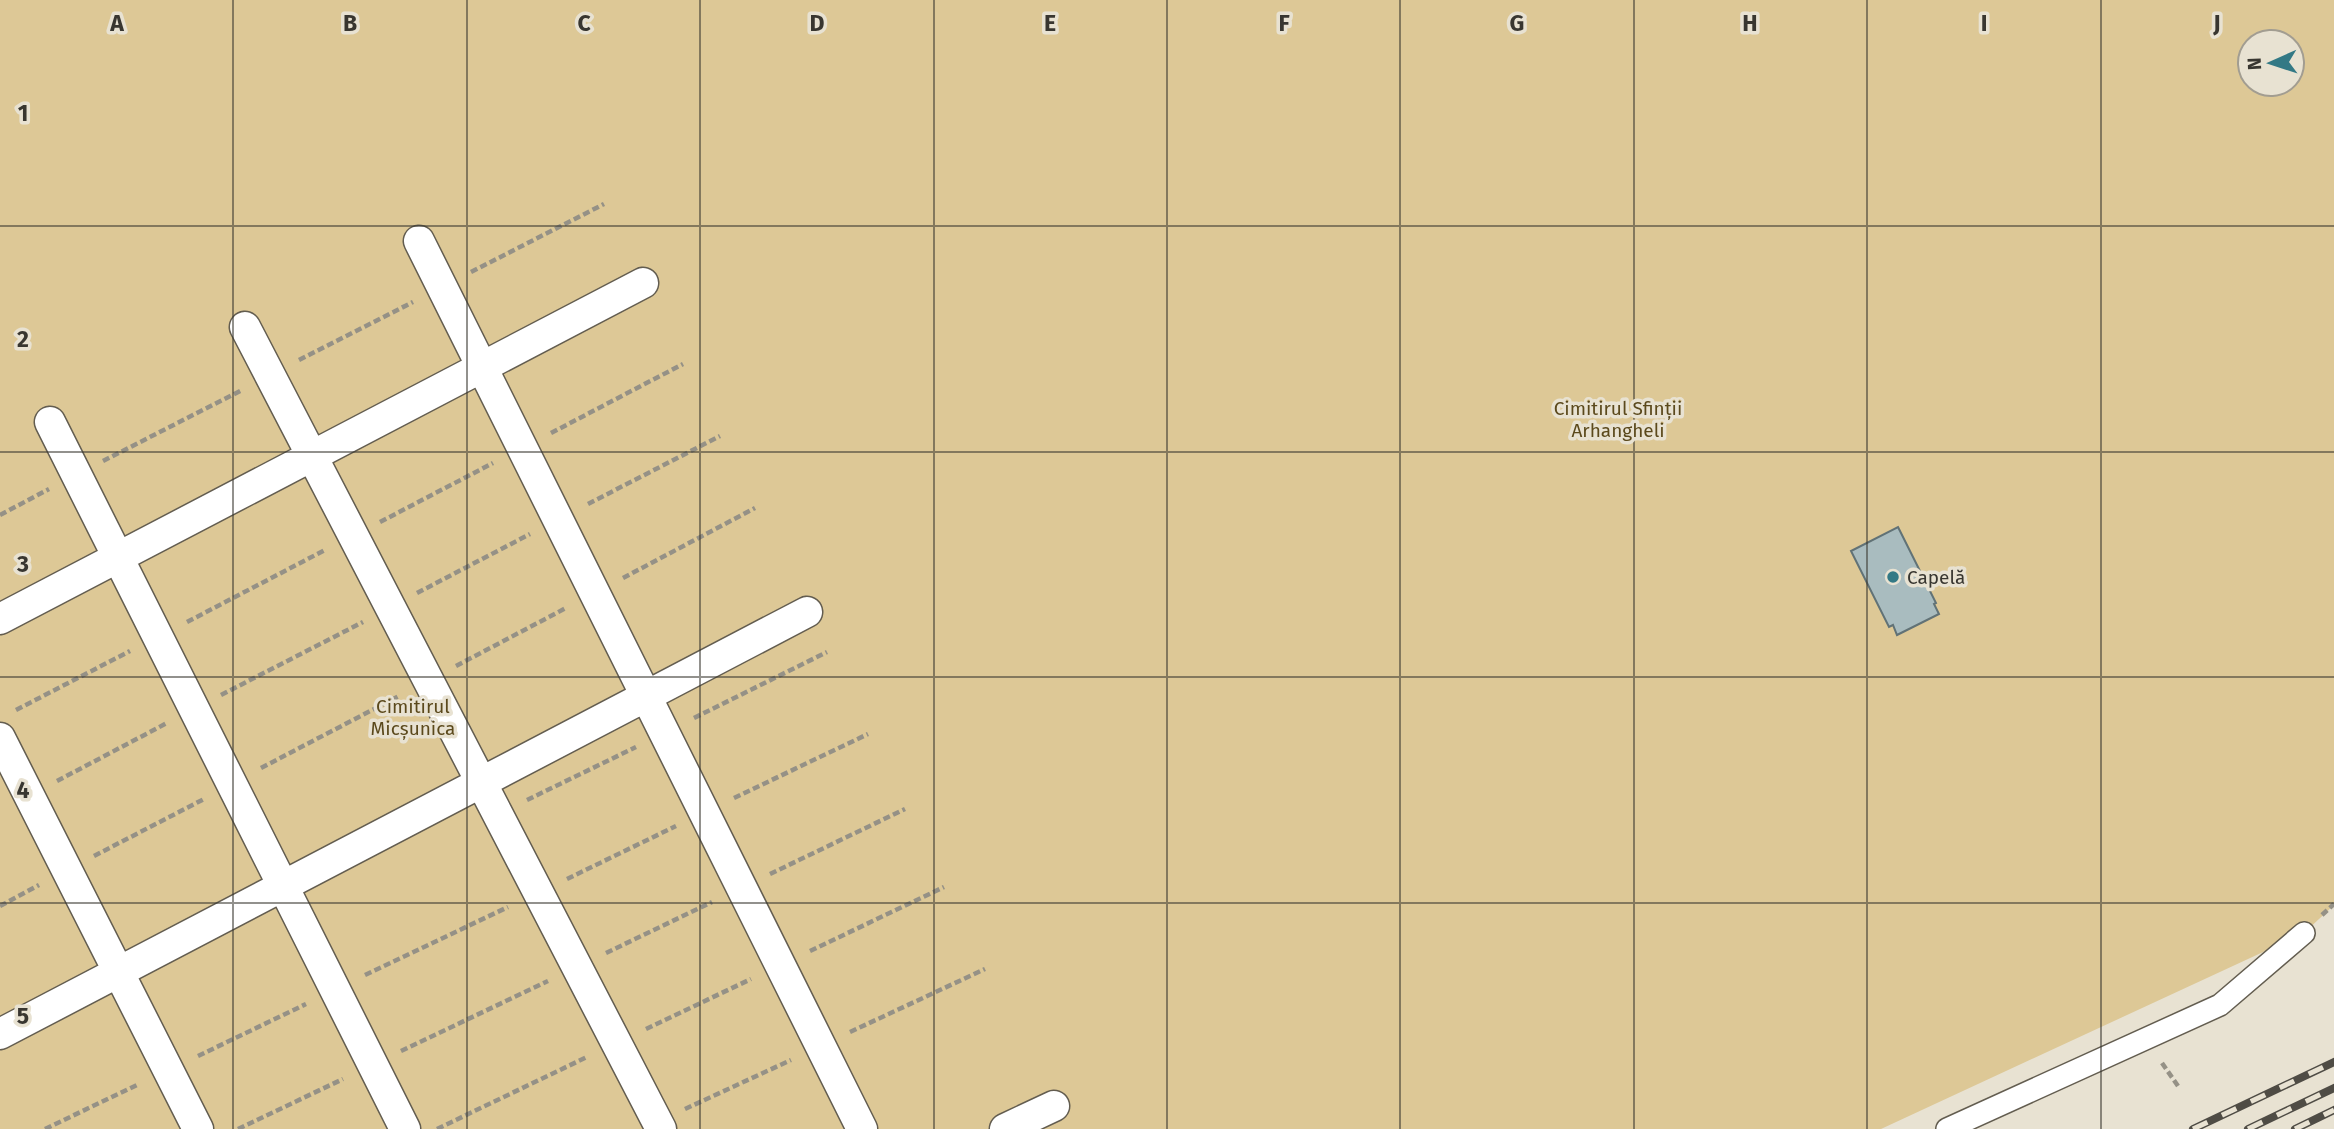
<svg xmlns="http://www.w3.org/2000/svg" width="2334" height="1129" viewBox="0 0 2334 1129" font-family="'Fira Sans',sans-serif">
	<rect width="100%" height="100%" fill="#e8e2d2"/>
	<!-- green -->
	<path fill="#ddc896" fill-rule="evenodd" d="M0,0h2334v905l-30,28 -423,196h-1881zM2250,42h42v42h-42z"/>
	<!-- building -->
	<path fill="#a9bcbf" stroke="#617276" stroke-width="2" d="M1898,527l38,76 -2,1 5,10 -42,21 -4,-10 -4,2 -38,-76z"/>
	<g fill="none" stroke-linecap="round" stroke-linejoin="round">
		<!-- service casing -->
		<g stroke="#635d50" stroke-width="24">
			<path id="service" d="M1947,1129l273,-124 84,-72"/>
		</g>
		<!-- pedestrian casing -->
		<g stroke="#635d50" stroke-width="33">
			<path id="pedestrian" d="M419,241l443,888
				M245,327l416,802
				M50,422l355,707
				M0,619l643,-336
				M0,738l198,391
				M0,1034l807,-422
				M1005,1129l49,-23"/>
		</g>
		<!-- path -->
		<path stroke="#959186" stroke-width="4.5" stroke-dasharray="7 3.5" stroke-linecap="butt" d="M471,272l133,-68
			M299,360l114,-58
			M551,433l132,-69
			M103,461l139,-71
			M588,504l132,-68
			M0,515l49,-26
			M380,522l113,-59
			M623,578l132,-70
			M417,593l113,-59
			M187,622l138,-72
			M456,666l110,-58
			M221,695l142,-73
			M16,710l114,-59
			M694,718l133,-66
			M261,768l138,-72
			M57,781l110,-58
			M734,798l134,-64
			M527,800l109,-53
			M94,856l110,-57
			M770,874l135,-65
			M567,879l109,-53
			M0,906l39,-21
			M2322,915l12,-11
			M810,951l134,-64
			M606,953l106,-51
			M365,975l143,-68
			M646,1029l105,-50
			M850,1032l135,-63
			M401,1051l147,-70
			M198,1056l108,-52
			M2162,1063l16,23
			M685,1109l106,-49
			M45,1129l94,-45
			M238,1129l105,-50
			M437,1129l150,-72"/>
		<!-- service -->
		<use href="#service" stroke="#fff" stroke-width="21"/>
		<!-- pedestrian -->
		<use href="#pedestrian" stroke="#fff" stroke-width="30"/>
		<!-- rail casing -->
		<g stroke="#4f4c45" stroke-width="8">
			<path id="rail" d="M2193,1129l141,-67
				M2248,1129l86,-41
				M2295,1129l39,-19"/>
		</g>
		<!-- rail -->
		<use href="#rail" stroke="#e8e2d2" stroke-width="5" stroke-dasharray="16" stroke-linecap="butt"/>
	</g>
	<!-- grid -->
	<path fill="none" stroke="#383630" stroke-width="2" stroke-opacity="0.55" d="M233,0v1129M467,0v1129M700,0v1129M934,0v1129M1167,0v1129M1400,0v1129M1634,0v1129M1867,0v1129M2101,0v1129M0,226h2334M0,452h2334M0,677h2334M0,903h2334"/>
	<!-- markers -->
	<circle fill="#337985" stroke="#e8e2d2" stroke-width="2.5" cx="1893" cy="577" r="7"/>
	<g text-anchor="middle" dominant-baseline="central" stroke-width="7" stroke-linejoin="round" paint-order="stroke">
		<!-- park labels -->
		<g font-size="19" fill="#5b491c" stroke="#e8e2d2">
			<text x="1618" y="408">Cimitirul Sfinții<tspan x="1618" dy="22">Arhangheli</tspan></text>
			<text x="413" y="706">Cimitirul<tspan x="413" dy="22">Micșunica</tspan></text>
		</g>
		<!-- poi labels -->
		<g font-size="19" fill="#383630" stroke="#e8e2d2" text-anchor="start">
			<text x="1907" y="577">Capelă</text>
		</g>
	</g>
	<g font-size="23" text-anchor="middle" font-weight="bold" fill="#383630" stroke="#e8e2d2" stroke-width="7" stroke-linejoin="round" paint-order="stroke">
		<text x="117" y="31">A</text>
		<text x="350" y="31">B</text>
		<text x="584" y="31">C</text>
		<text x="817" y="31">D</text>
		<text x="1050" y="31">E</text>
		<text x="1284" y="31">F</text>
		<text x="1517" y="31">G</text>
		<text x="1750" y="31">H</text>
		<text x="1984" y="31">I</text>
		<text x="2217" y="31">J</text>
		<text x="23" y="121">1</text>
		<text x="23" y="347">2</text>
		<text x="23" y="572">3</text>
		<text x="23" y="798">4</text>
		<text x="23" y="1024">5</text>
	</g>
	<!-- north arrow -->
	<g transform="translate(2271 63) rotate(267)"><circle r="33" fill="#e8e2d2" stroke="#a29d91" stroke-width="2"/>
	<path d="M0-5L12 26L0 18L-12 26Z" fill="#337985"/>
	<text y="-10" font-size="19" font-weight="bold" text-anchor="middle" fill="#383630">N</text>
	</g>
</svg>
